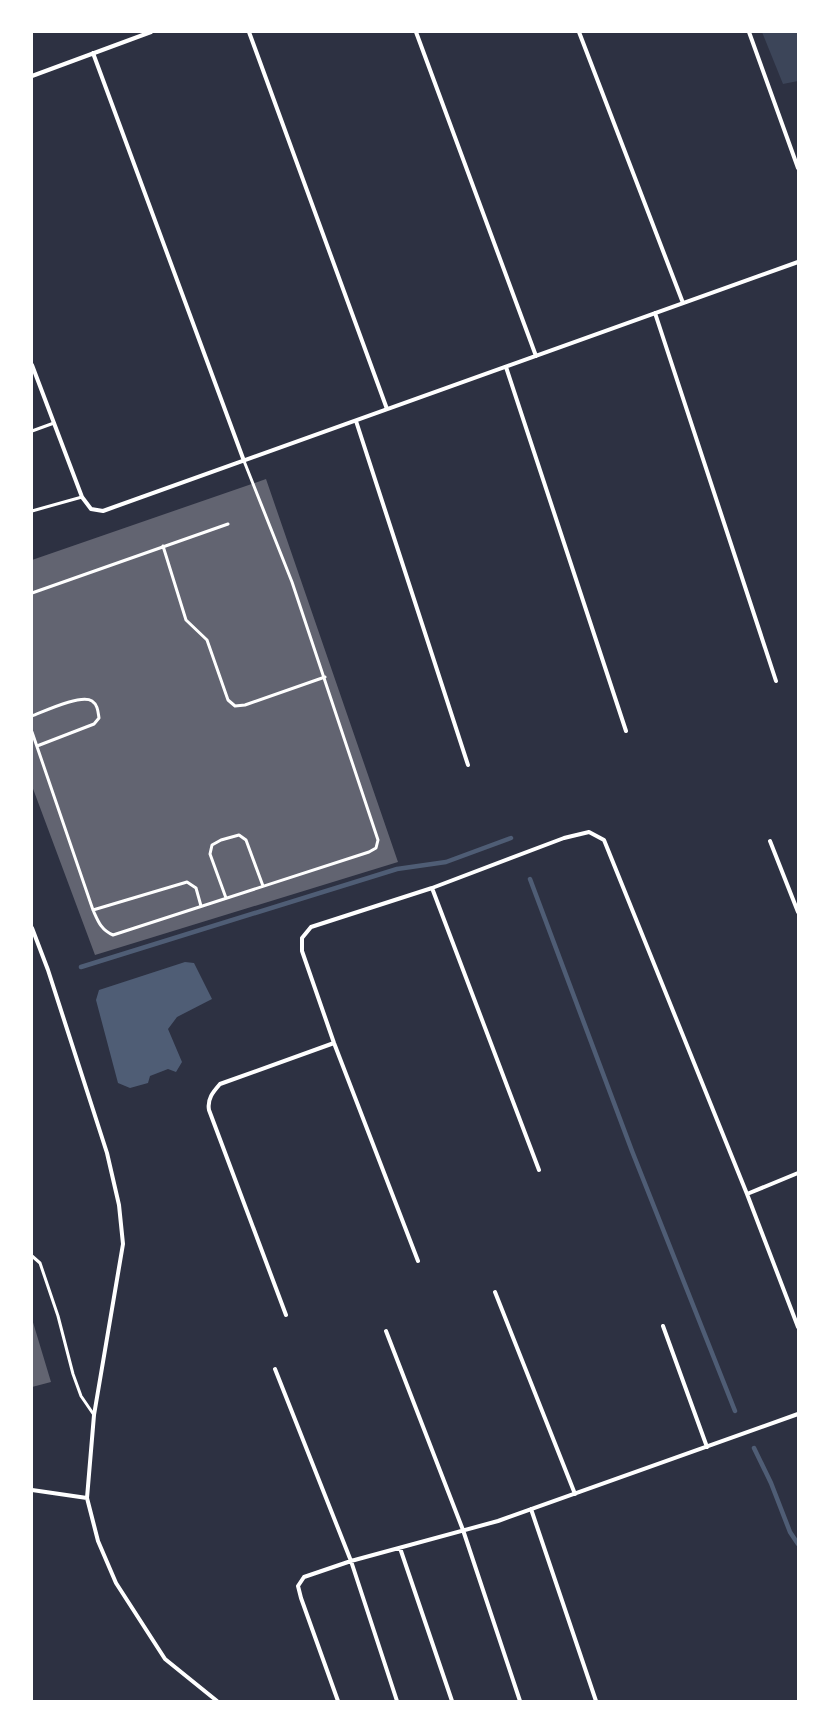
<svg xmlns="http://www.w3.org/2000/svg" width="830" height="1733" viewBox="0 0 830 1733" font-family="'Noto Serif',serif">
	<rect width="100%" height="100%" fill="#2d3142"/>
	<!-- green -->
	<path fill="#3c4559" d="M762,32h36v49l-15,3z"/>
	<!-- water -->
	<path fill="#4f5d75" d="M185,962l9,1 18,36 -35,18 -9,12 14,33 -6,10 -8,-3 -18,7 -2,7 -18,5 -12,-5 -22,-83 3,-10z"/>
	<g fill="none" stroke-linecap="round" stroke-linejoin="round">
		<!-- stream -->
		<path stroke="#4f5d75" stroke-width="4.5" d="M530,879l102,272 103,260
			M81,967l316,-98 49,-7 65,-24
			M754,1448l17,35 19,49 8,12"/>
	</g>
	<!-- building -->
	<path fill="#626471" d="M266,479l132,383 -303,93 -63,-169v-226z
		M32,1319l19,63 -19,5z"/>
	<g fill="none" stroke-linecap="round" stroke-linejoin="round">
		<!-- service -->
		<path stroke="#fff" stroke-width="3" d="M32,431l22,-8
			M32,511l50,-14
			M163,546l23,74 21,20 21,60 7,6 10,-1 80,-28
			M32,593l196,-69
			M32,716c13,-5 49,-22 60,-15 6,4 6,11 7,17l-5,6 -57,22
			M32,732l61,178c5,11 8,20 20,25l256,-83 7,-4 2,-8 -86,-258 -48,-121
			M226,898l-16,-44 2,-9 9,-5 18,-5 7,5 17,46
			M93,910l94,-28 9,6 5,18
			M32,1256l8,7 18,53 15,58 8,22 13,19"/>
		<!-- minor -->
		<path stroke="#fff" stroke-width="4" d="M249,32l138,377
			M416,32l120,324
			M579,32l104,271
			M749,32l49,136
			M93,53l151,408
			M32,76l119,-44
			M655,313l121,368
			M32,365l50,132 9,12 12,2 695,-249
			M506,367l120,364
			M356,421l112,344
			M770,841l28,71
			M432,888l107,282
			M32,928l16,42 59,183 12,52 4,39 -29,171 -7,83 11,43 18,42 49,76 52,42
			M747,1194l51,-21
			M418,1261l-84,-218 -32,-92v-13l9,-11 121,-39 132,-50 25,-6 15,8 143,354 51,133
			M495,1292l80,202
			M286,1315l-77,-205c-2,-11 4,-18 11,-26l114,-41
			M663,1326l44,121
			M386,1331l77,199 57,171
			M275,1369l76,192 46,140
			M32,1490l55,8
			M531,1509l65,192
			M400,1548l52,153
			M338,1701l-37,-103 -3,-12 6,-9 47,-16 147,-40 300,-107"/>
	</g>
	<!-- border -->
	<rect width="830" height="1733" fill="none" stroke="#ffffff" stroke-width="66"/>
</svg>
